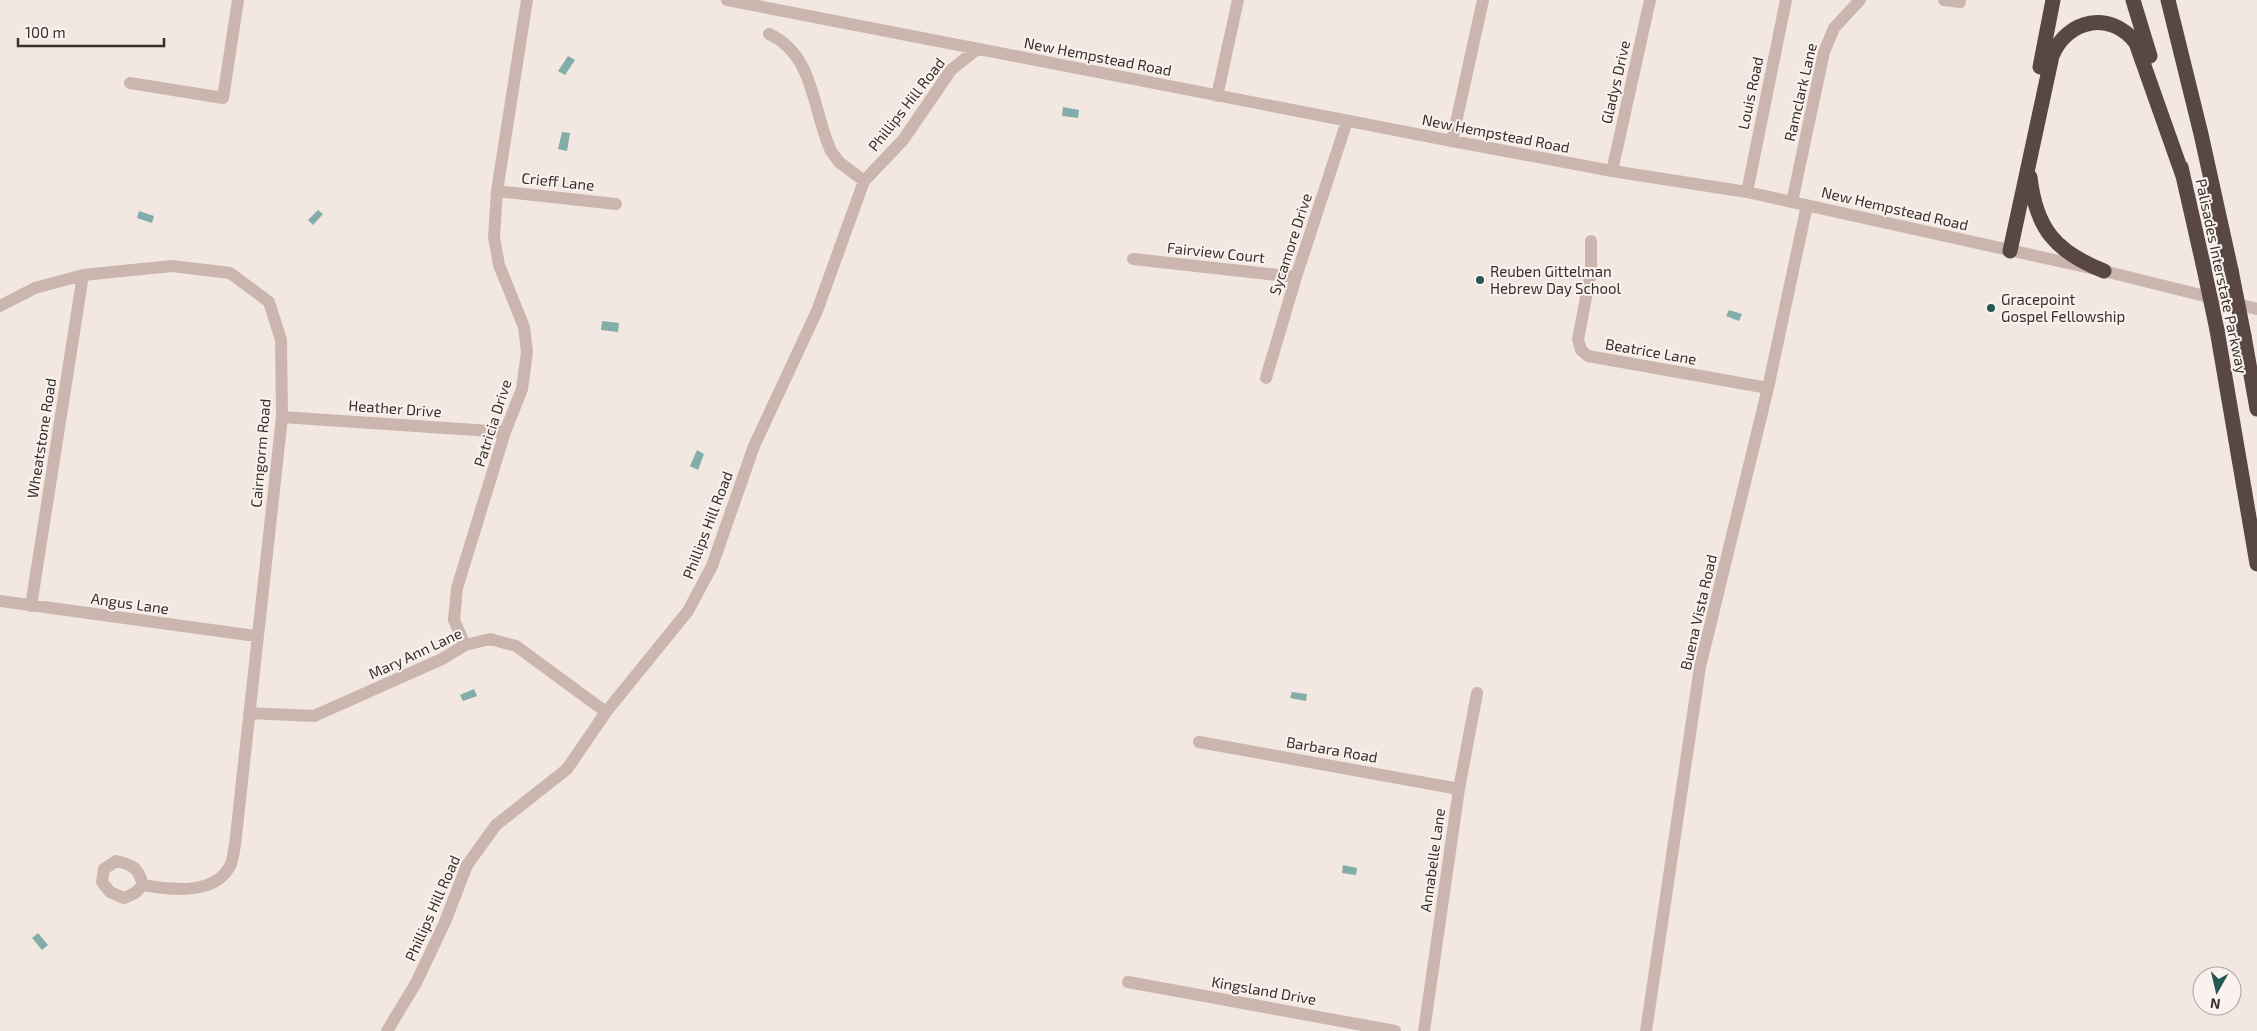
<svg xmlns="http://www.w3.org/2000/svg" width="2257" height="1031" viewBox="0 0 2257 1031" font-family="'Exo 2',sans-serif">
	<rect width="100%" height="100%" fill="#f2e8e1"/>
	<!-- water -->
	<path fill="#82ada8" d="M568,56l7,4 -10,15 -7,-4z
		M1063,107l16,3 -1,8 -16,-2z
		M562,132l8,1 -3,18 -9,-2z
		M318,210l5,4 -10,11 -5,-5z
		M139,211l15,5 -2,7 -15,-5z
		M1729,310l13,4 -3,7 -13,-5z
		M602,321l17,2 -1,9 -17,-2z
		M697,450l7,4 -6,16 -8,-4z
		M474,689l3,7 -14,5 -3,-6z
		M1292,692l15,2 -1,7 -16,-3z
		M1343,865l14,3 -1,7 -14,-2z
		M38,933l10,12 -6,5 -10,-12z"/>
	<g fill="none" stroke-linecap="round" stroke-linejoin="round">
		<!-- minor -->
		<path stroke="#cab6ae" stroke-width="12" d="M727,0l725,141 160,30 135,21 357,79 153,38
			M1944,0l16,2
			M769,34c46,21 43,76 62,117l8,11 25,19
			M130,83l93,15 15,-98
			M1217,96l21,-96
			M1452,141l31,-141
			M1612,171l38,-171
			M497,191l119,13
			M1747,192l39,-192
			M1792,202l32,-150 10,-24 26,-28
			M1591,241v31l-13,67 3,11 7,6 180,32
			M1133,259l163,18
			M0,306l35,-18 48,-13 89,-9 58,7 39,29 12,38 1,77 -47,428c-1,5 -2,13 -4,19 -15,32 -60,26 -88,21 -5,-18 -10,-20 -27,-24l-12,8 -2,13 8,10 14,6 11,-5 8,-8
			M1266,378l30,-101 51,-156
			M282,417l223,15
			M0,601l256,35
			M31,606l52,-331
			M465,645l-11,-25 3,-32 48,-156 17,-43 5,-37 -3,-25 -25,-62 -5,-28 3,-46 30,-191
			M249,713l65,3 128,-57 23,-14 25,-6 26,7 90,66
			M1199,742l260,47
			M1128,982l267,49
			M387,1031l29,-48 29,-61 22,-57 29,-40 71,-56 39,-57 82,-101 24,-45 42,-120 63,-135 47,-130 39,-41 48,-70 25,-20
			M1424,1031l35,-242 18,-96
			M1646,1031l54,-364 68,-279 39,-183"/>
		<!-- highway -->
		<path stroke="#594743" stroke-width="15" d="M2133,0l17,56
			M2168,0l33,134 30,136
			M2040,67l13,-67
			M2181,167l22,97
			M2030,177c6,52 26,75 74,94
			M2010,251l42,-195c15,-37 59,-46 84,-13l47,133
			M2217,330l40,234
			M2244,336l13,73"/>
		<!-- highway-bridge -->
		<path stroke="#594743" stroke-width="15" d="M2203,264l14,66
			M2231,270l13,66"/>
	</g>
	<!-- markers -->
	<g fill="#245853" stroke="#faf2ee" stroke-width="2">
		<circle cx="1480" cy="280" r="5"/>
		<circle cx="1991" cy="308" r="5"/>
	</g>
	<g text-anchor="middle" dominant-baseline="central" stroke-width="4" stroke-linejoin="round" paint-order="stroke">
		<!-- street labels -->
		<g font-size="15" fill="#392e2c" stroke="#faf2ee">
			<text transform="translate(1098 56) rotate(11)">New Hempstead Road</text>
			<text transform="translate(1615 82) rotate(-77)">Gladys Drive</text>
			<text transform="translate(1800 92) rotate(-77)">Ramclark Lane</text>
			<text transform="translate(1750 93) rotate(-78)">Louis Road</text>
			<text transform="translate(906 104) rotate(-52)">Phillips Hill Road</text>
			<text transform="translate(1496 133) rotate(11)">New Hempstead Road</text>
			<text transform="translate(558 181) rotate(6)">Crieff Lane</text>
			<text transform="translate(1895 208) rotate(13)">New Hempstead Road</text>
			<text transform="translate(1290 244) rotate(-72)">Sycamore Drive</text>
			<text transform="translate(1216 252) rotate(6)">Fairview Court</text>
			<text transform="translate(2222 276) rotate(78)">Palisades Interstate Parkway</text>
			<text transform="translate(1651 351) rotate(10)">Beatrice Lane</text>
			<text transform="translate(395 408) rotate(4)">Heather Drive</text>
			<text transform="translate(492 423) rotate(-72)">Patricia Drive</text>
			<text transform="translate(41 438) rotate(-81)">Wheatstone Road</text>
			<text transform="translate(260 453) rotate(-85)">Cairngorm Road</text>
			<text transform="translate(707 525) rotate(-69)">Phillips Hill Road</text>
			<text transform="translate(130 603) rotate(8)">Angus Lane</text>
			<text transform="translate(1698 612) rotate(-77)">Buena Vista Road</text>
			<text transform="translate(415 653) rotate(-25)">Mary Ann Lane</text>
			<text transform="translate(1332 749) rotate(10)">Barbara Road</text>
			<text transform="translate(1432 860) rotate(-82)">Annabelle Lane</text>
			<text transform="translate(432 908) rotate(-66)">Phillips Hill Road</text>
			<text transform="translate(1264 990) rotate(10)">Kingsland Drive</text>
		</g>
		<!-- poi labels -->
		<g font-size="15" fill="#392e2c" stroke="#faf2ee" text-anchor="start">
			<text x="1490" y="271">Reuben Gittelman<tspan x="1490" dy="17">Hebrew Day School</tspan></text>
			<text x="2001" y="299">Gracepoint<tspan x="2001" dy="17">Gospel Fellowship</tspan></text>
		</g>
	</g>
	<!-- north arrow -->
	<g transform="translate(2217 991) rotate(188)"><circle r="24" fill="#faf2ee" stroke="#ada4a0"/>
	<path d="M0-4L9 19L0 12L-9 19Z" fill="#245853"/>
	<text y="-8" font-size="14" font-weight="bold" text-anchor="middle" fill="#392e2c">N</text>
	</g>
	<!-- scale -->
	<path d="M18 38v8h146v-8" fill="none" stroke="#392e2c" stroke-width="2.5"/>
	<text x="25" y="38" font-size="15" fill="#392e2c" stroke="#faf2ee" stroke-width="4" paint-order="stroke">100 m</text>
</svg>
